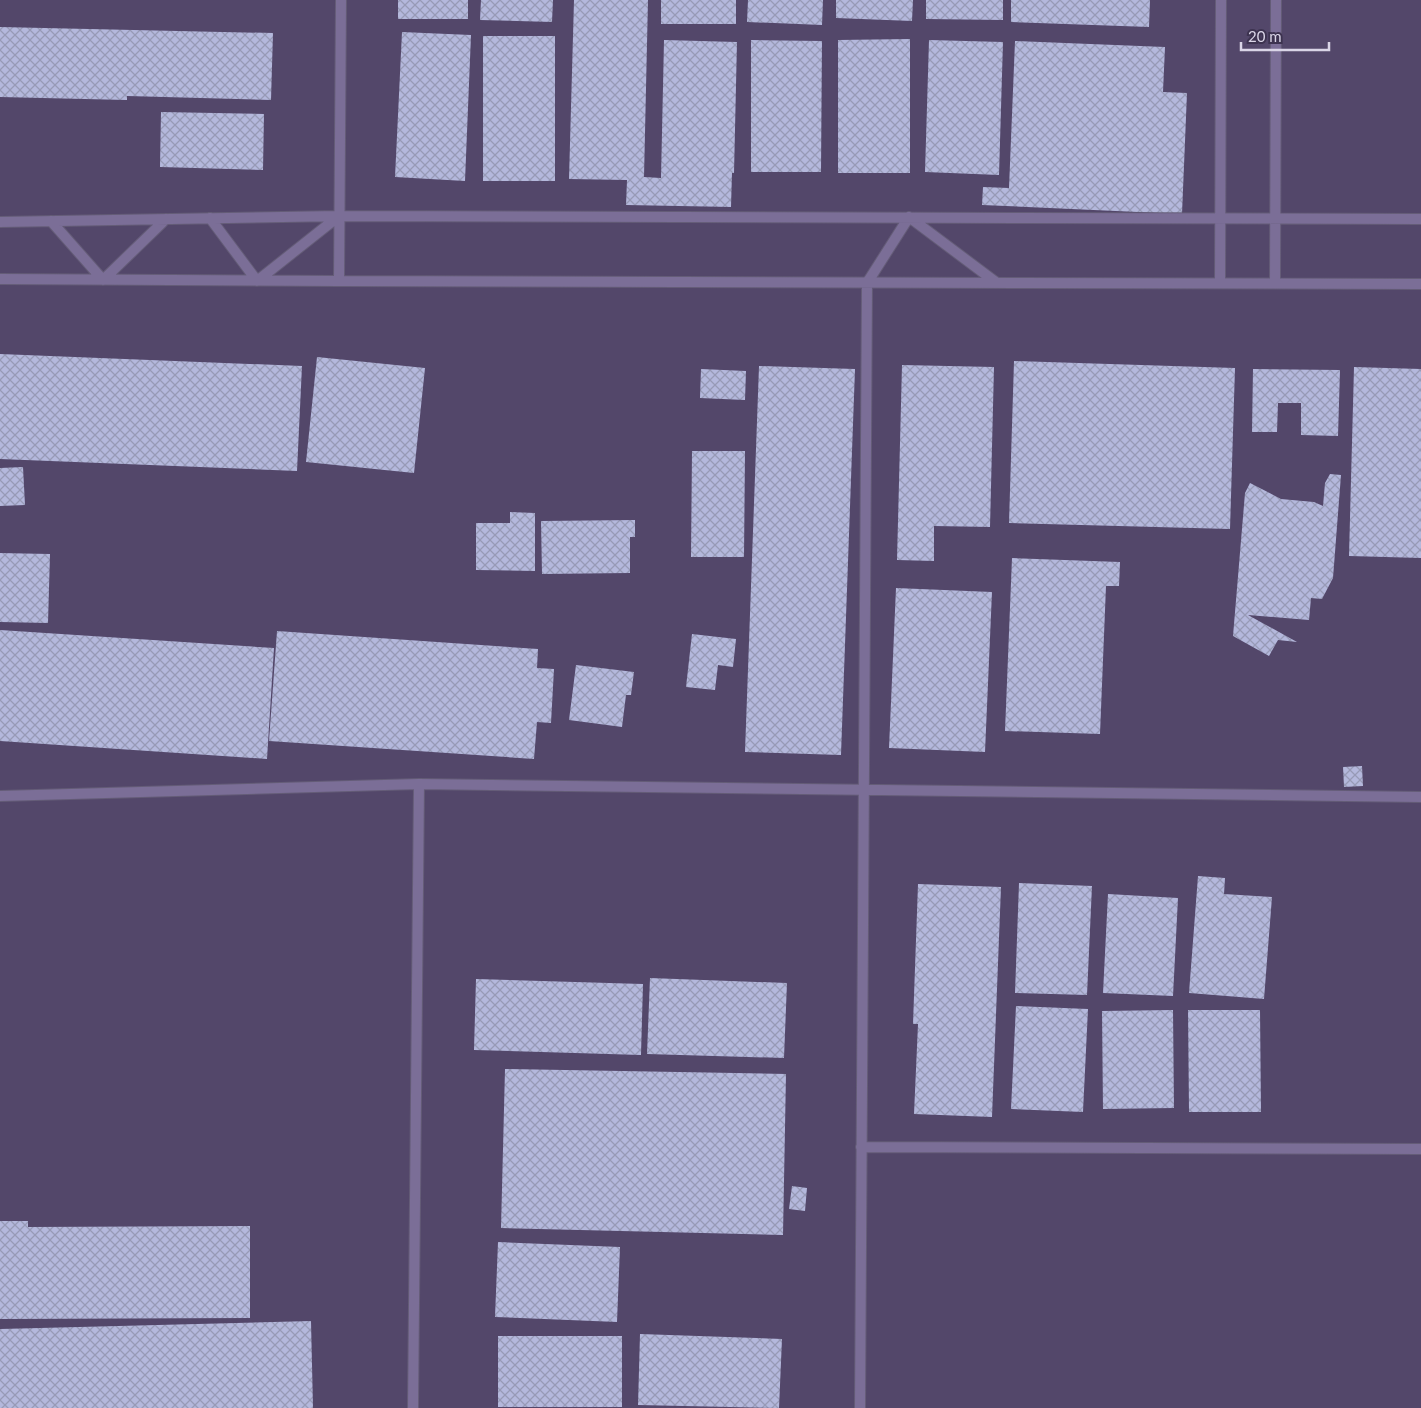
<svg xmlns="http://www.w3.org/2000/svg" width="1421" height="1408" viewBox="0 0 1421 1408" font-family="Lato,sans-serif">
	<defs>
		<pattern id="building-cross-hatch" width="8" height="8" patternUnits="userSpaceOnUse" patternTransform="scale(1.25)"><rect width="8" height="8" fill="#b4b8dc"/><path d="M0 0l8 8M0 8l8-8" fill="none" stroke="#979ab6"/></pattern>
	</defs>
	<rect width="100%" height="100%" fill="#473e5b"/>
	<!-- built -->
	<path fill="#53476a" d="M0,0h1421v1408h-1421z"/>
	<!-- building -->
	<path fill="url(#building-cross-hatch)" d="M398,0h70v19h-70z
		M481,0h72l-1,22 -72,-2z
		M574,0h74l-4,177 17,1 3,-138 73,2 -3,131h-2l-1,34 -105,-2 1,-25 -58,-1z
		M661,0h75v24h-75z
		M748,0h75l-1,25 -75,-3z
		M836,0h77l-1,21 -76,-3z
		M926,0h77v20l-77,-1z
		M1011,0h139l-1,27 -138,-5z
		M0,27l273,6 -2,67 -144,-4v4l-127,-3z
		M402,32l69,3 -6,146 -70,-4z
		M483,36h72v145h-72z
		M910,39v134h-72v-133z
		M751,40l71,1 -1,131h-70z
		M929,40l74,2 -4,133 -74,-3z
		M1015,41l150,6 -2,45 24,1 -5,121 -200,-9 1,-18 26,1z
		M161,112l103,2 -1,56 -103,-3z
		M0,354l302,12 -5,105 -297,-12z
		M317,357l108,11 -11,105 -108,-11z
		M1014,361l221,7 -5,161 -221,-6z
		M902,365l92,2 -4,160 -56,-1v35l-37,-1z
		M759,366l96,3 -14,386 -96,-3z
		M1354,367l67,2v189l-72,-2z
		M701,369l45,2 -1,29 -45,-2z
		M1253,369l87,1 -2,66 -37,-1v-32h-23l-1,29h-25z
		M692,451h53l-1,106h-53z
		M23,467l2,38 -25,1v-38z
		M1330,474l11,1 -8,103 -11,21 -11,-1 -2,22 -61,-5 49,27 -19,-2 -9,16 -36,-20 12,-143 5,-10 2,1 29,15 33,3 9,4 2,-23z
		M510,512l25,1v58l-59,-1v-47h34z
		M635,520v17h-5v36l-88,1 -1,-53z
		M0,553l50,1 -2,69 -48,-1z
		M1012,558l108,4 -1,24h-13l-6,148 -95,-3z
		M896,588l96,4 -7,160 -96,-4z
		M0,630l274,18 -7,111 -267,-18z
		M277,631l261,18 -1,19 17,1 -3,54 -14,-1 -3,37 -265,-18z
		M692,634l44,5 -3,28 -15,-2 -3,25 -29,-3z
		M576,665l58,7 -3,23h-5l-4,32 -53,-7z
		M1362,766l1,20 -19,1 -1,-20z
		M1198,876l27,2 -1,16 48,3 -8,102 -75,-6z
		M1019,883l73,3 -5,109 -72,-2z
		M918,884l83,3 -9,230 -78,-3 4,-90h-5z
		M1108,894l70,4 -5,98 -70,-3z
		M650,978l137,5 -3,75 -137,-4z
		M476,979l167,5 -2,71 -167,-5z
		M1016,1006l72,3 -5,103 -72,-3z
		M1173,1010l1,98 -71,1 -1,-98z
		M1188,1010h72l1,102h-72z
		M505,1069l281,5 -3,161 -282,-7z
		M792,1186l15,2 -2,23 -16,-2z
		M0,1221h28v6l222,-1v92l-250,1z
		M498,1242l122,5 -3,75 -122,-5z
		M311,1321l2,87h-313v-79z
		M640,1334l142,5 -3,69 -141,-3z
		M498,1336h124v71h-124z"/>
	<g fill="none" stroke-linecap="round" stroke-linejoin="round">
		<!-- minor casing -->
		<g stroke="#645c77" stroke-width="12">
			<path id="minor" d="M210,218l47,63 82,-65
				M51,221l52,59 63,-61
				M0,222l339,-6 1082,3
				M0,279l339,2 1082,3
				M339,281l2,-281
				M1220,283l1,-283
				M1275,283l1,-283
				M0,796l419,-12 1002,13
				M861,1147l560,2
				M413,1408l6,-624
				M860,1408l7,-1125 42,-66 88,66"/>
		</g>
		<!-- minor -->
		<use href="#minor" stroke="#7b6e97" stroke-width="10"/>
	</g>
	<!-- scale -->
	<path d="M1241 42v8h88v-8" fill="none" stroke="#dad5e7" stroke-width="2.5"/>
	<text x="1248" y="42" font-size="15" fill="#dad5e7" stroke="#3d3350" stroke-width="4" paint-order="stroke">20 m</text>
</svg>
